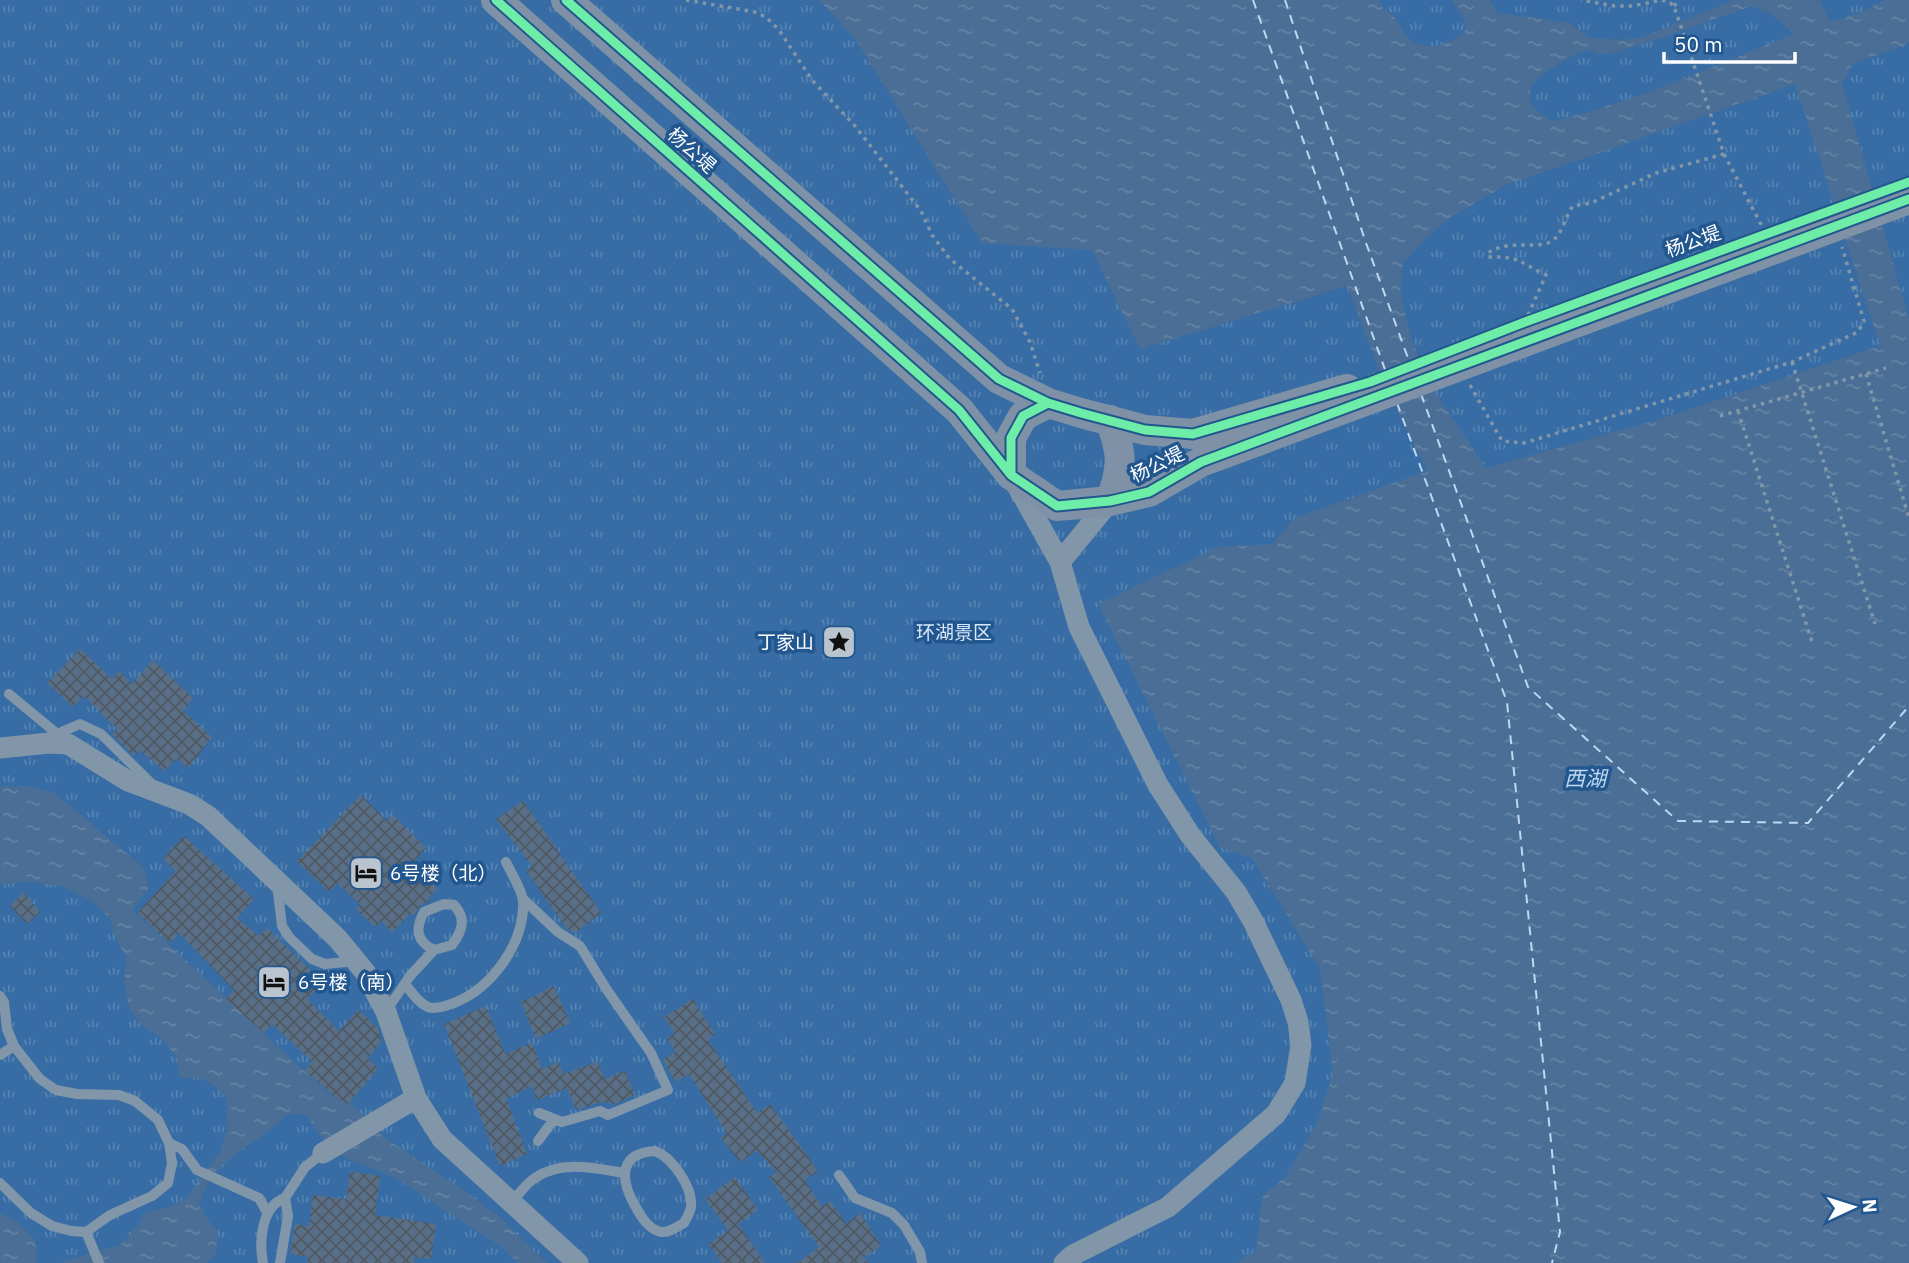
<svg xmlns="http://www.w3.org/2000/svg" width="1909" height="1263" viewBox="0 0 1909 1263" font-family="'IBM Plex Sans','Noto Sans SC',sans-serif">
	<defs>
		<pattern id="park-tufts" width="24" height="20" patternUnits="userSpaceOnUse" patternTransform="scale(1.75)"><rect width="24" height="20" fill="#376da4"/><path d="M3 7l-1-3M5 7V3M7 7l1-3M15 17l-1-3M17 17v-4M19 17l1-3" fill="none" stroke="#5583b2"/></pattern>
		<pattern id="water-ripples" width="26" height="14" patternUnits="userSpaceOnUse" patternTransform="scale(1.75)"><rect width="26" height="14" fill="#4a6e95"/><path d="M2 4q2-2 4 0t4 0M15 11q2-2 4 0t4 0" fill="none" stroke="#6584a5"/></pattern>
		<pattern id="building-cross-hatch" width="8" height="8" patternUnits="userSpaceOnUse" patternTransform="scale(1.75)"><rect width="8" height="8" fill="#586f87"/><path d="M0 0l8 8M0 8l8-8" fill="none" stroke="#505861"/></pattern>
	</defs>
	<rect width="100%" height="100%" fill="#3a5776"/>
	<!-- park -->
	<path fill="url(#park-tufts)" d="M0,0h1909v1263h-1909z"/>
	<!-- water -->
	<path fill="url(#water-ripples)" fill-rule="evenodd" d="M819,0h560c3,9 8,10 14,16 7,7 10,18 17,24 18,13 42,4 56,-10l-1,-9 -13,-21h37l9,13 72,10 18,14 29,3 24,-2 93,-38h86l10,22 34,-11 21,-11h24v43l-56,21 -11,19 67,237v943h-672l19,-12 6,-54 23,-20 32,-54 16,-50 -13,-104 -68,-111 -32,-11 -122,-243 120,-57 54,-3 23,-26 132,-47 -43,-88 -37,-97 -207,63 -48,-99 -110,-7 -127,-204zM1752,6l19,8 23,20c-79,31 -158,68 -241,87 -40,-20 -23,-42 9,-59 7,-4 16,-10 24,-11 6,-1 11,3 16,3 9,1 23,-5 32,-7 39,-12 79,-28 118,-41zM1795,84l85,262 -213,71 -181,51 -57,-85 -18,-45 -11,-46 3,-29 22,-24 25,-21 54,-32z
		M26,786l27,6 91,76 5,20 -17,22 199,186 19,7 38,37 68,45 42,31 49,47h-29l-15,-15 -107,-70 -54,-22 -21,-19 -15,-22 -19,-1c-22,25 -56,37 -76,64 -5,7 -8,17 -12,25l6,13 13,16 -2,22 -9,9h-148l61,-18 15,-16 11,-17 22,-4 19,-11 33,-45 7,-24v-29c-16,-18 -22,-22 -47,-21l-4,-22 -14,-18 -18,-10 -15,-20 -5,-25 2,-25 -13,-26 -2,-11 -17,-19 -30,-15 -36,-6 -28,4v-98z
		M0,1213l18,9 17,18 2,23h-37z"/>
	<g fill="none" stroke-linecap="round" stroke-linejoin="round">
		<!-- ferry -->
		<path stroke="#bed8f3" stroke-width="2" stroke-dasharray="9 7" stroke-linecap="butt" d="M1253,0l135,378
			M1285,0l81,243 46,126
			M1421,394l107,293 150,134 130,2 101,-117
			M1397,403l110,299 53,530 -8,31"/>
	</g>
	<!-- building -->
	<path fill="url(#building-cross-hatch)" d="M80,649l32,30 7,-8 13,13 21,-24 40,38 -10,13 29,26 -24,31 -12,-10 -11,13 -26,-21 -5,6 -22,-22 5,-5 -33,-33 -11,11 -26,-24z
		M361,795l26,26 6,-6 33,33 -14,15 26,26 -10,10 2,2 -10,4 -6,11 -3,-3 -19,19 -11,-11 -6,6 -19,-18 4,-4 -22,-22 -9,9 -32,-31z
		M523,801l78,112 -26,20 -9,-5 -40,-57 6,-5 -36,-47z
		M184,836l70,63 -17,19 22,18 8,-8 56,54 -16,17 32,32 19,-21 20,18 4,13 -14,17 10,10 -30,36 -14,-8 -29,-25 7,-10 -40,-37 -8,9 -38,-34 8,-9 -55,-57 -9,10 -33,-30 39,-42 -13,-12z
		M24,892l16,20 -13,12 -17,-18z
		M554,986l16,37 -34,16 -15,-37z
		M693,999l22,35 -7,6 49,73 13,-9 48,67 -13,9 17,27 8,-6 16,23 14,-11 21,33 -17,11 4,6h-71l22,-16 -50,-70 7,-5 -19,-22 -17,12 -19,-24 6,-4 -38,-60 -13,8 -9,-14 -4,-8 12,-8 -8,-15 8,-4 -11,-16z
		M486,1006l19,48 27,-11 10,26 16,-7 5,12 34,-12 8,17 20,-8 10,24 -23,10 -2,-3 -12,1 -22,7 -9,-22 -30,12 -6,-14 -25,13 21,55 -27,12 -56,-142z
		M350,1172l30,4 -5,39 61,9 -5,35 -17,-2v6h-106v-6l-18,-3 5,-30 14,2 4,-31 33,4z
		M735,1177l23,33 -20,14 27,39h-43l-13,-19 19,-14 -23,-31z"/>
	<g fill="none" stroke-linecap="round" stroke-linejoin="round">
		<!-- path -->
		<path stroke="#8296a9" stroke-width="3.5" stroke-dasharray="3.5 5" stroke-linecap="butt" d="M686,0l69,12 11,5 13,13 33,50 43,46 66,85 11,24 18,24 62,50 18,33 10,31
			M1674,6l5,-6
			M1724,154l40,76
			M1528,315l18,-40c-26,-12 -25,-19 -58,-18v-4c22,-15 52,-2 65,-13 10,-7 12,-24 20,-34l18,-3 65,-30 68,-19 -50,-148 -6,-5 -7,-1 -28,6h-18l-34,-6
			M1792,362l83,262
			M1866,374l43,144
			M1470,385l32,56 22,2 268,-81 66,-30 6,-11 -22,-74
			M1738,411l74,231
			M1720,416l166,-48"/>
		<!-- service -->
		<path stroke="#8296a9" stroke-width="10" d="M9,694l52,43
			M51,741l6,-7 23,-10 21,10 52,51
			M277,884l5,42 7,11 23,22 13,5 32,-3
			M523,899l35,33 22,14 27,44 44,63 17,37 -60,25 -8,-4 -38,11 -23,-9
			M444,904l10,1c13,14 8,26 -2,40l-18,5c-18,-9 -19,-21 -10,-38z
			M405,984c6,7 13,19 23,23 8,3 19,-2 26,-4 38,-15 71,-60 69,-102 -1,-12 -12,-28 -17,-39
			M0,996l4,6 3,27 7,17 26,33 16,11 21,4 42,1 16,6 23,19 11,23 3,20 -4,20 -16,13 -42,19 -24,17 -15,-1 -19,-5 -21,-13 -31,-30
			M386,1011l24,-35 24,-26
			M0,1055l14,-9
			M538,1141l16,-22
			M169,1143l13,6 15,21 62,28 9,16
			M655,1151c18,7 38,37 36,56 -1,6 -5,12 -7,16 -7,4 -18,12 -26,8 -12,-4 -19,-18 -25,-29 -13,-25 -13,-49 22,-51z
			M839,1175l16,23 37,15 12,12 16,27 2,11
			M511,1202c8,-7 15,-19 24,-24 27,-18 59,-10 89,-5
			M86,1232l13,31
			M263,1263c-4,-21 -2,-57 22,-65
			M280,1263l8,-47 -3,-18 20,-31 18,-14"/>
		<!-- minor -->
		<path stroke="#8296a9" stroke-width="21" d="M1014,480l46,82 19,65 79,158 32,50 46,57 17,29 38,79 7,22 3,23 -6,38 -19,31 -108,93 -95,48 -9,8
			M1060,562l50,-61
			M0,748l49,-5 19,1 60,37 61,23 19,12 130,123 27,33 21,40 30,86 26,41 136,124
			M323,1153l93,-55"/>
		<!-- secondary -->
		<path stroke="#7e91a6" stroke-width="30" d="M496,0l463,410 52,65 46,31 53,-5 39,-9 52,-30 708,-263
			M566,0l433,379 49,24 33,10 64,17 48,4 154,-45
			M1110,420c13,34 13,48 0,81
			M1011,475v-37l12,-22 25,-13"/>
		<!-- cycleway casing -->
		<g stroke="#22568e" stroke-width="13">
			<path id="cycleway" d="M496,0l463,410 52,65 46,31 53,-5 39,-9 52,-30 708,-263
				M566,0l433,379 49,24 33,10 64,17 48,4 177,-52 155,-60 384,-140
				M1011,475v-37l12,-22 25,-13"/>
		</g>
		<!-- cycleway -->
		<use href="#cycleway" stroke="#6deda7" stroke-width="9"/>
	</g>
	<!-- icons -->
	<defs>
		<g id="sight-square" transform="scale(1.75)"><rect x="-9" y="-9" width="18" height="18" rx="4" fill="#bac4cf" stroke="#22568e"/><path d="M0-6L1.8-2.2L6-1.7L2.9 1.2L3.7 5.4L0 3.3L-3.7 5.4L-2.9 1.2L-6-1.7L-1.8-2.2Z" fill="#111"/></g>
		<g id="hotel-square" transform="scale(1.75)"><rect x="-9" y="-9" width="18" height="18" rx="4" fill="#bac4cf" stroke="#22568e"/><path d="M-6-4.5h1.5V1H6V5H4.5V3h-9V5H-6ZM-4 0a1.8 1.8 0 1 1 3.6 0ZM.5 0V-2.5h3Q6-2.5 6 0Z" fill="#111"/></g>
	</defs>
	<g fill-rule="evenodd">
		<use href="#sight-square" x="839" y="642"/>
		<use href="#hotel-square" x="366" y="873"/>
		<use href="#hotel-square" x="274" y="982"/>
	</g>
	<g text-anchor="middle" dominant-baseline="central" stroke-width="7" stroke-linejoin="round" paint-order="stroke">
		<!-- street labels -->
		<g font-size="19" fill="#fff" stroke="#22568e">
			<text transform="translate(692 150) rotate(42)">杨公堤</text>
			<text transform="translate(1693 241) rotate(-20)">杨公堤</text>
			<text transform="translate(1157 464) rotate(-26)">杨公堤</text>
		</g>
		<!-- park labels -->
		<g font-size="19" fill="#d7e8f9" stroke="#22568e">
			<text x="954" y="632">环湖景区</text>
		</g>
		<!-- poi labels -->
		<g font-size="19" fill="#fff" stroke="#22568e" text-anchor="start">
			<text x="814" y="642" text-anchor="end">丁家山</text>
			<text x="390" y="873">6号楼（北）</text>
			<text x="298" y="982">6号楼（南）</text>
		</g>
		<!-- water labels -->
		<g font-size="21" font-style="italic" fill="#bed8f3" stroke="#22568e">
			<text x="1585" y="778">西湖</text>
		</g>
	</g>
	<!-- north arrow -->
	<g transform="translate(1853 1207) rotate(86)" stroke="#22568e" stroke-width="5" paint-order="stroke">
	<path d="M0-5L12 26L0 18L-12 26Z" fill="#ffffff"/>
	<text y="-10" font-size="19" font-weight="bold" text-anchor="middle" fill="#ffffff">N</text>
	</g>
	<!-- scale -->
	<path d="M1664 52v10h131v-10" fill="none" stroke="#ffffff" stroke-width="3.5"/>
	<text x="1674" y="52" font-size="21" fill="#ffffff" stroke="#22568e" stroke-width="5" paint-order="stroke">50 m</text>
</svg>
